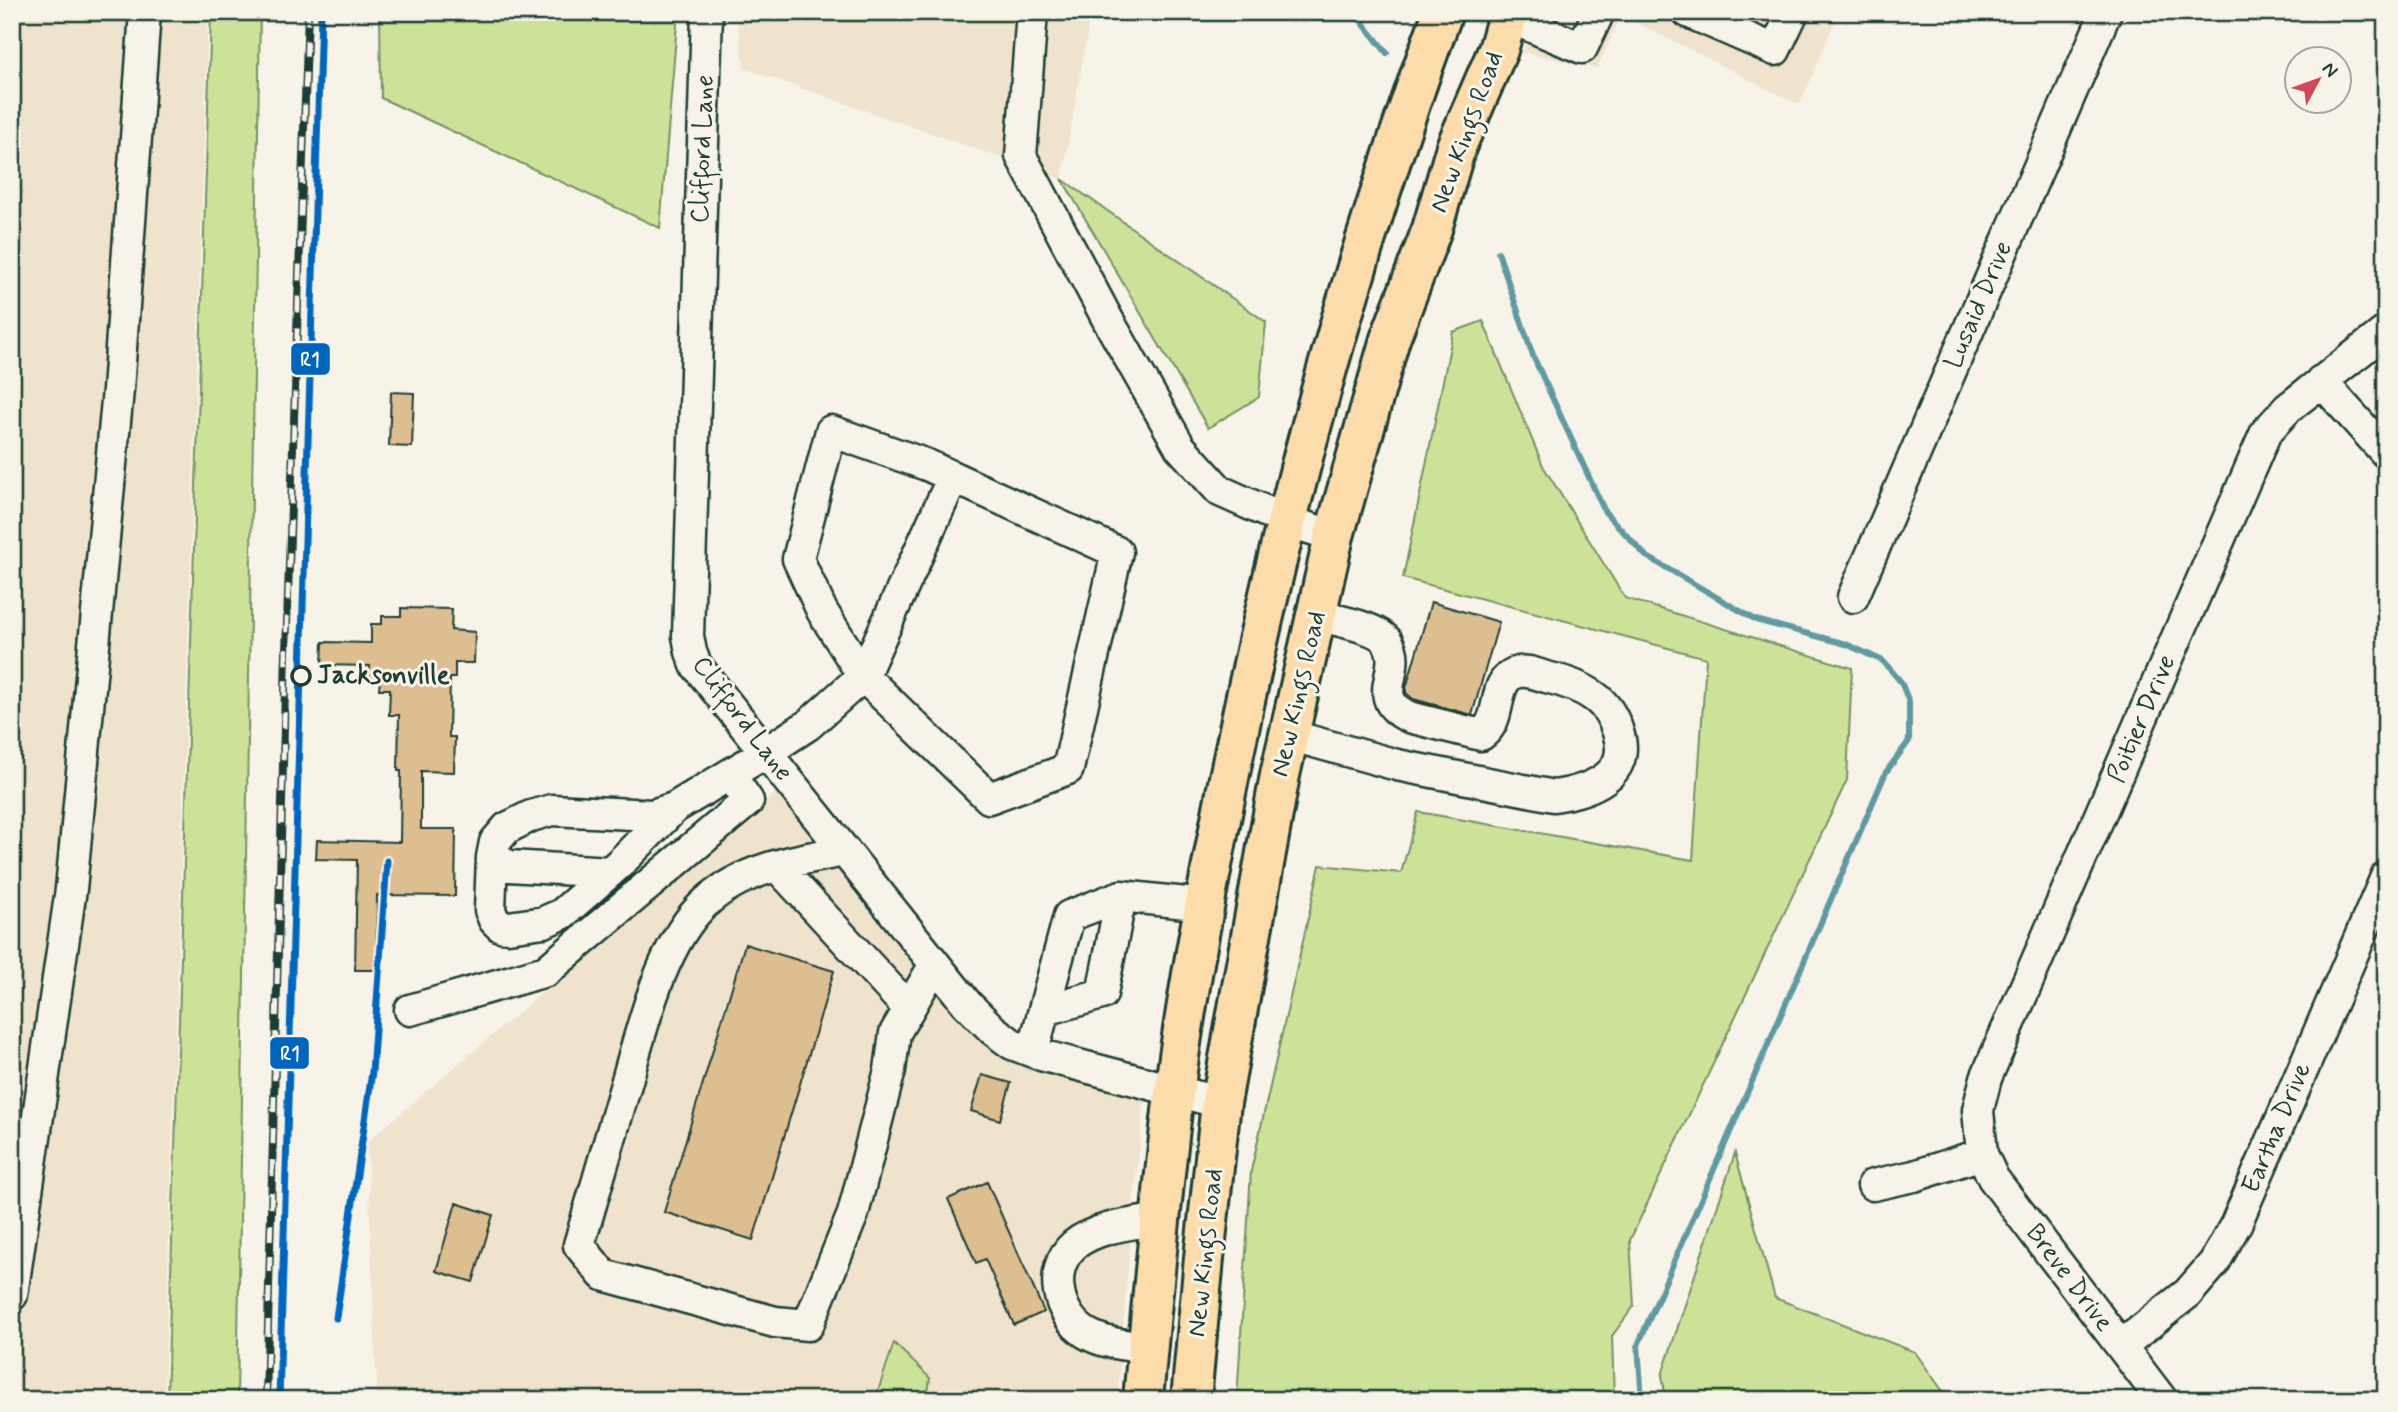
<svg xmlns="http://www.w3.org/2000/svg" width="2398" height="1412" viewBox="0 0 2398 1412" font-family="Mynerve,sans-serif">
	<rect width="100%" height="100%" fill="#f7f3e8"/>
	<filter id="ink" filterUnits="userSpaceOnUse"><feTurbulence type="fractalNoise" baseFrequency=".0143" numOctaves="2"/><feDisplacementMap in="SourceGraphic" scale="14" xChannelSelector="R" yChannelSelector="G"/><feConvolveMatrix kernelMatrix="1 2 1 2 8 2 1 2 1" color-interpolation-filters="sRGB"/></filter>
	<g filter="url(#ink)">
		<!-- built -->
		<path fill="#efe3ce" d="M12,12h196l-44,1388h-152z
			M736,12h355l-29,167 -318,-111z
			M1536,12h303l-39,93 -179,-90 -24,54 -74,-17z
			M780,789l198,248 44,28 123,32 -11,101 -17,202h-190l3,-22 -35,-35 -20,57h-483l-15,-6 -10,-252z"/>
		<!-- green -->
		<path fill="#cbe298" stroke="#759066" stroke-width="2" d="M211,12h49l-23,1388h-70z
			M380,12h298l-18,216 -279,-130z
			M1062,179l204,143 -7,75 -51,31z
			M1483,321l60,145 82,132 227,70 -5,112 -217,460 4,66 -22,30 2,64h-377l14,-229 69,-306 81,8 17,-61 275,48 13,-202 -303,-80 50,-246z
			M1735,1153l40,145 140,54 34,48h-283l-4,-25z
			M894,1343l36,35 -3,22h-52z"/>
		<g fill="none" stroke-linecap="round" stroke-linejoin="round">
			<!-- stream -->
			<path stroke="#6099a2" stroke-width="6" d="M1354,12l33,41
				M1498,252l35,104 72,156 41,44 110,64 90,24 37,17 18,21 8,20v39l-23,31 -248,573 4,55"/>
		</g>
		<!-- building -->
		<path fill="#dcbe90" stroke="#1f3d34" stroke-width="2" d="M391,392l23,1 -2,54 -23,-1z
			M1431,602l68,20 -27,93 -59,-16 -7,-6v-5z
			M401,608l51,1 -1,21 24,2 -1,31h-19v15h-5l-1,59h6l-1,35 -33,-1v58h35l-1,67 -78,-1 -1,75h-21l2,-110 -41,-1 1,-19 83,2 1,-71h-3l1,-56h-10l1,-26h-11l1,-10h-11l1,-13 -48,-1 1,-23 48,1v-19h11v-8h19z
			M745,944l89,27 -81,269 -89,-28z
			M982,1075l29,8 -11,37 -29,-9z
			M987,1182l57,130 -30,13 -29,-66 -9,4 -28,-64z
			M456,1203l37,12 -20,67 -37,-11z"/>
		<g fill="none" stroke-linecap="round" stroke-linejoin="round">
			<!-- minor casing -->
			<g stroke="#1f3d34" stroke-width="35">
				<path id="minor" d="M707,12l-19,624 3,16 5,13 271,339 26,26 19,14 29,11 180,48
					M1032,12l-11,144 87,164 72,127 40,44 67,30 47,15
					M1688,12l87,38 18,-38
					M1508,17l74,31 17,-36
					M2321,381l65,72
					M1853,597l253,-585
					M1289,735l108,30 157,31c34,-5 79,-20 64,-64 -4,-13 -12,-27 -23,-35 -15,-11 -31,-16 -49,-20 -10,-3 -20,-8 -31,-4 -24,9 -11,47 -34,62l-72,-18c-43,-20 -3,-47 -22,-76 -10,-14 -53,-21 -71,-26
					M845,851c-48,9 -102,17 -139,51 -46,42 -65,131 -82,189 -15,51 -30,102 -45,154l24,30 172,47 33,3 45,-111 37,-144 5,-37 40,-69
					M492,857l-2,53 4,10 6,6 8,1 36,-5 18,-8 58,-51 54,-55
					M777,866l132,143
					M610,872l-101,-6 -17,-9 3,-15 12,-14 24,-12 21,-6 100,5 22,-7 91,-55 43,-28 55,-49 -41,-65 -24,-52 33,-128 96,34 26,12 164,75 -49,217 -79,29 -126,-122 90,-199
					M410,1010l136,-39 202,-170 -18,-26
					M1045,1010l57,-16 19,-98
					M1033,1051l36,-135 52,-20 84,9
					M1873,1185l41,-9 68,-22
					M12,1295l59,-406 47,-499 27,-378
					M2121,1346l67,-53 26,-30 22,-39 150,-347
					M1148,1348c-20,-3 -44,-4 -62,-15 -29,-18 -39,-64 -12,-88 23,-19 59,-21 87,-26
					M2162,1400l-169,-222 -11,-24 -4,-44 8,-32 280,-646 22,-24 98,-77"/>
			</g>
			<!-- highway casing -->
			<g stroke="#1f3d34" stroke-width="44">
				<path id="highway" d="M1143,1400c9,-102 19,-205 31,-306 13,-104 34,-208 54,-311 52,-261 122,-520 215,-771
					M1191,1400l13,-142 17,-155 59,-328 54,-239 56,-197 42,-110 24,-82 42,-97 11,-38"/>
			</g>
			<!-- minor -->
			<use href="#minor" stroke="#f7f3e8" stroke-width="30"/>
			<!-- highway -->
			<use href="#highway" stroke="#fddcac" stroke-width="38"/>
			<!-- rail casing -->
			<g stroke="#1f3d34" stroke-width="8">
				<path id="rail" d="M336,1318l36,-246 15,-211
					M266,1400l20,-748 22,-640"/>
			</g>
			<!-- rail -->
			<use href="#rail" stroke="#f7f3e8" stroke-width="5" stroke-dasharray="16" stroke-linecap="butt"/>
			<!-- rail-1 casing -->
			<g stroke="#f7f3e8" stroke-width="12">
				<path id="rail-1" d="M336,1318l36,-246 15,-211
					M279,1400l42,-1388"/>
			</g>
			<!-- rail-1 -->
			<use href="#rail-1" stroke="#0065bd" stroke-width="7"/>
		</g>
	</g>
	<!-- markers -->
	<circle fill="#f7f3e8" stroke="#1f3d34" stroke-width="3.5" cx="301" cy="676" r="9"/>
	<g text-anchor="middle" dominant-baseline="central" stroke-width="6" stroke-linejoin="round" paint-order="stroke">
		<!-- street labels -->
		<g font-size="26" fill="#1f3d34" stroke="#f7f3e8">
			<text transform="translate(1467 132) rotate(-70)">New Kings Road</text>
			<text transform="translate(703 149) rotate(-88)">Clifford Lane</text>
			<text transform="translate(1979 305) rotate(-67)">Lusaid Drive</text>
			<text transform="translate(1299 694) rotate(-77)">New Kings Road</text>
			<text transform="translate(742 719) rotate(53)">Clifford Lane</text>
			<text transform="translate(2142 719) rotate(-67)">Poitier Drive</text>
			<text transform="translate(2277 1128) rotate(-67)">Eartha Drive</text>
			<text transform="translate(1206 1253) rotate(-84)">New Kings Road</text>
			<text transform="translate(2069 1278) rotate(53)">Breve Drive</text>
		</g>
		<!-- stop labels -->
		<g font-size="26" font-weight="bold" fill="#1f3d34" stroke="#f7f3e8" text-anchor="start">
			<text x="317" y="676">Jacksonville</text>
		</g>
	</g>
	<g stroke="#f7f3e8" stroke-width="2.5">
		<rect x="290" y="342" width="41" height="34" rx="7" fill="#0065bd"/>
		<rect x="269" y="1036" width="41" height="34" rx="7" fill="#0065bd"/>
	</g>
	<g font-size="19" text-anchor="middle" font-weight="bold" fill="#fff">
		<text x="310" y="366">R1</text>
		<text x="290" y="1060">R1</text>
	</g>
	<!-- margin -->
	<rect width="2398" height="1412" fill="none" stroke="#f7f3e8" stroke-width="42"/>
	<rect x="21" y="21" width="2356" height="1370" fill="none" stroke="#1f3d34" stroke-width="2.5" filter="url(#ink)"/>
	<!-- north arrow -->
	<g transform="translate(2318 80) rotate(49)"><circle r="33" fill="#f7f3e8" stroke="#a1aaa0" stroke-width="2"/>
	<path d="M0-5L12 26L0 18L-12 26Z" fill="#d1495b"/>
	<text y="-10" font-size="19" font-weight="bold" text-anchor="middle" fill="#1f3d34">N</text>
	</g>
</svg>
